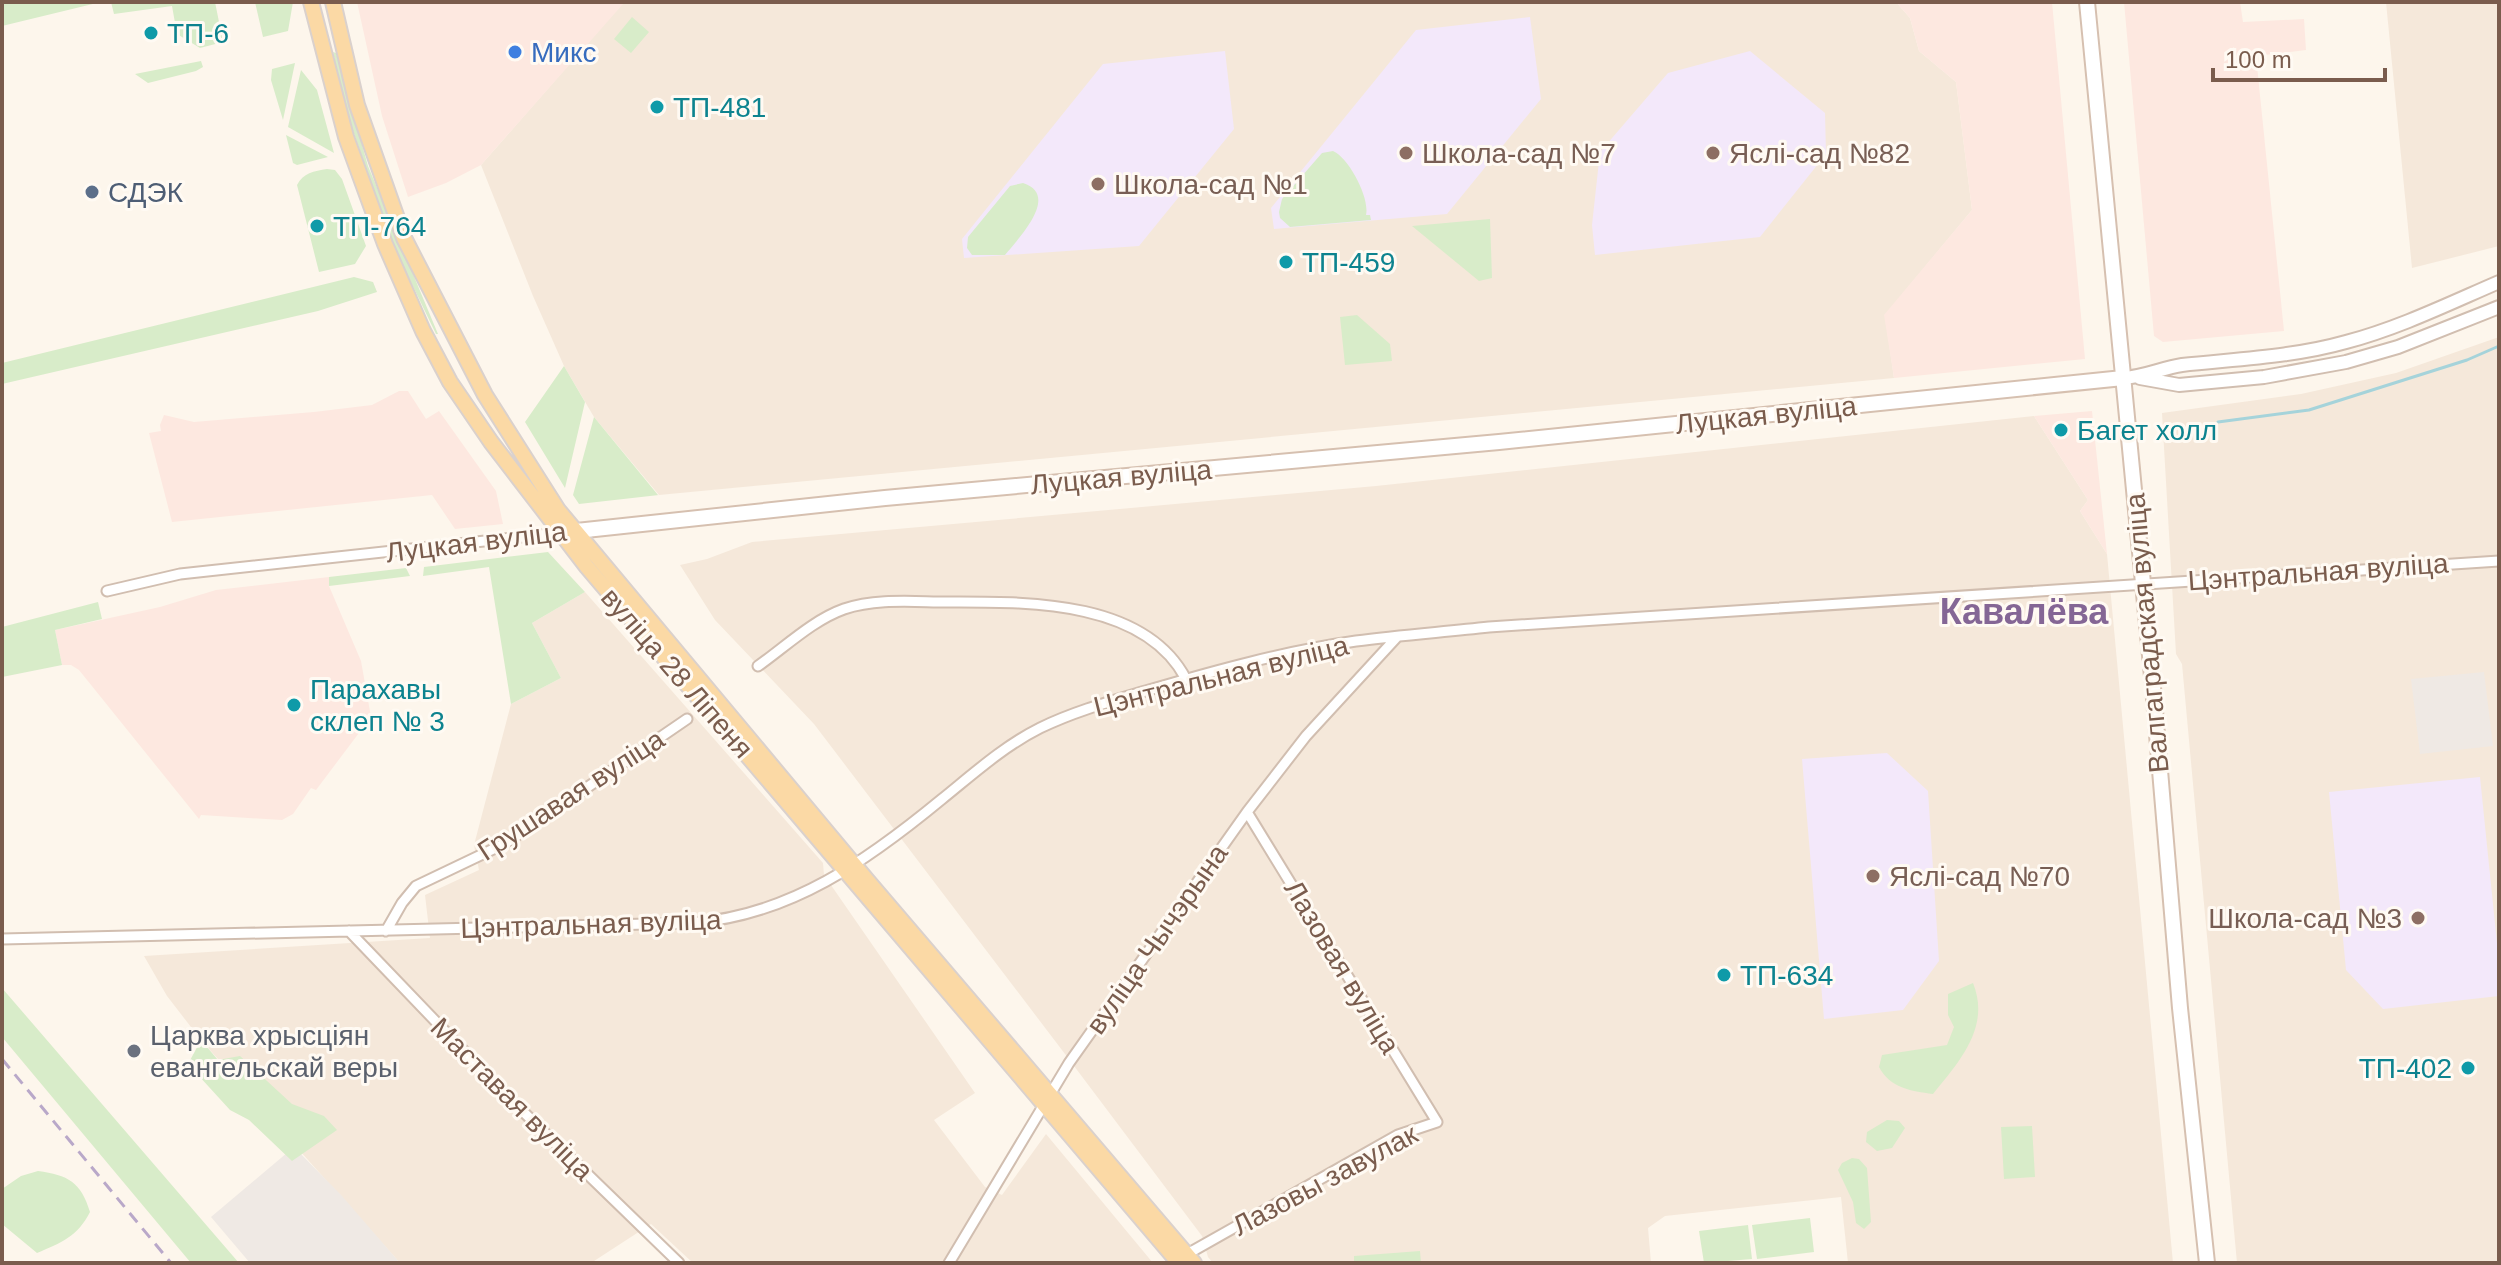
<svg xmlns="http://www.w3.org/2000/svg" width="2501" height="1265" viewBox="0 0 2501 1265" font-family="Arial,sans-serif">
	<rect width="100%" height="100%" fill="#fdf6ec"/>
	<!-- residential -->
	<path fill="#f5e8da" d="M621,2h1275l14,16 9,33 37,31 16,128 -87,105 9,63 -1235,117 -65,-78 -30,-51 -31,-70 -52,-131 141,-161z
		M2386,2h113v244l-87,22z
		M2499,337v926h-262l-55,-599 -6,-10 -14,-241 139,-19 95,-21z
		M2034,416l54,84 -8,11 27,43 66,709h-325l-7,-66 -176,19 -17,12 3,35h-438l-5,-6 -6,-21 -137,-182 -251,-330 -99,-104 -35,-55 27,-6 45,-17 624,-56z
		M585,592l238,271 1,12 151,218 -41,27 51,67 17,8 44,-61 107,129h-460l-42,-39 -60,39h-191l-199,-223 -34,-44 -23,-40 286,-18 -5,-43 54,-25 -5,-25 37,-141 50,-26 -29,-55z"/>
	<!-- commercial -->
	<path fill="#fde8e0" d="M357,2h264l2,2 -142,161 -35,18 -38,14 -26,-81z
		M1896,2h156l33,357 -191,19 -10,-63 88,-105 -16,-128 -37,-31 -9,-33z
		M2124,2h116l3,20 61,-3 2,31 -50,6 28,275 -121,11 -9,-6z
		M399,391h9l18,28 13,-8 57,80 7,33 -48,5 -23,-34 -260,27 -23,-89 12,-2 -1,-6 4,-10 30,7 120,-10 58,-7z
		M2092,411l15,143 -27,-43 8,-11 -54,-84z
		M329,577v9l32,75 10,56 -55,73 -5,-2 -18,26 -11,6 -81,-5 -2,4 -120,-149 -8,-5h-9l-7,-35 105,-23 56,-17z"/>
	<!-- industrial -->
	<path fill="#efe9e4" d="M2484,672l9,74 -73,8 -9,-75z
		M294,1147l48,49 58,67h-150l-39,-46z"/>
	<!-- education -->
	<path fill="#f3e8fa" d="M1530,17l11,82 -94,115 -173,15 -3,-21 145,-178z
		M1225,51l9,78 -95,117 -175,12 -2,-19 141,-175z
		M1750,51l75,62 1,41 -66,83 -165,18 -3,-30 8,-73 68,-79z
		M1887,753l41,38 11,170 -36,49 -79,9 -22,-260z
		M2480,777l19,186v33l-116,13 -37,-39 -17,-178z"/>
	<!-- green -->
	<path fill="#d8ecc9" d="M2,2h99l-99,24z
		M111,2h104l8,40 -23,6 -23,-14 -5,-28 -58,8z
		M255,2h38l-5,29 -25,6z
		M632,17l17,15 -18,21 -17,-14z
		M333,52l3,1 32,113 70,168h-2l-43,-89 -48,-137z
		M201,61l2,6 -7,4 -48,12 -13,-9z
		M295,63l-12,57 -12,-40 1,-11z
		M301,70l16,20 17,63 -46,-26z
		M286,135l42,22 -31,8 -4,-2z
		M1333,151c16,7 37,47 33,64h4l1,5 -81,7 -10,-9 -1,-6 3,-13 40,-46z
		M327,169l8,1 7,9 24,67 -11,18 -36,8 -22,-87c6,-12 17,-14 30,-16z
		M1023,183c38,12 -5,56 -18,72h-33l-5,-7 1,-11 42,-51z
		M1490,219l2,59 -13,3 -67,-55z
		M354,277l19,5 4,10 -59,19 -316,73v-21z
		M1357,315l33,29 2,17 -47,4 -5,-48z
		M564,366l21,36 -20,86 -40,-66z
		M594,417l64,78h1l-80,9 -6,-9z
		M548,552l37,40 -53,31 29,55 -50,26 -22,-137 -66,9 1,-9z
		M406,568l4,8 -81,10v-9z
		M98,602l4,17 -47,11 7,35 -60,12v-50z
		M1973,983c18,44 -14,79 -40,111 -22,-3 -43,-6 -54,-27l3,-12 65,-10 7,-18 -6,-12v-21z
		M2,988l237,275h-48l-189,-226z
		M201,1040l17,20 22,-4 52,48 32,12 13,14 -45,31 -43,-41 -19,-10 -42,-46z
		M1887,1120l12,1 6,7 -13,20 -15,3 -11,-9 1,-10z
		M2032,1126l3,51 -31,2 -3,-52z
		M1852,1158l7,1 8,9 4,54 -7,7 -8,-6 -3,-21 -15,-32 4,-7z
		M38,1171c30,4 43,11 52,41 -12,24 -29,31 -53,41l-35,-29v-35l19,-13z
		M1810,1218l4,34 -57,7 -5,-34z
		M1748,1225l4,34 -48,4 -5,-32z
		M1420,1251l1,12h-67v-7z"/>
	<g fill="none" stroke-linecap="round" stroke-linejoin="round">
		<!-- stream -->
		<path stroke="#a5d3da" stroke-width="3" d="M2218,422l91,-12 158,-50 32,-14"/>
		<!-- minor casing -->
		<g stroke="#d1beb0" stroke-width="13">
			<path id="minor" d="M107,591l73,-17 379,-41
				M758,666c27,-19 55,-46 86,-57 33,-11 70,-7 104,-7 77,0 196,-3 238,77
				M349,931l162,169 168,163
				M386,931l16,-28 14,-17 90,-43 181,-124
				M2,939l689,-16c99,-7 177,-63 251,-124 31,-25 62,-53 98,-71 35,-17 72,-27 109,-38 68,-20 137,-39 207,-49 44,-6 89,-9 133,-14l1010,-66
				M1182,1257l216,-122 39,-13 -190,-310
				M949,1263l120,-200 178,-251 59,-76 91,-99"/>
		</g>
		<!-- tertiary casing -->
		<g stroke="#d1beb0" stroke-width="16">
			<path id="tertiary" d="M2123,378c21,-1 39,-10 59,-13 54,-6 111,-8 164,-23 53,-14 102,-38 153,-60
				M2140,378l39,7 85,-8 82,-15 52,-15 101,-40"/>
		</g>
		<!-- secondary casing -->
		<g stroke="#d6c0b0" stroke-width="18">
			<path id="secondary" d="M2087,2l66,685 27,321 27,255
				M567,532l318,-34 614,-56 624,-64"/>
		</g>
		<!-- primary casing -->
		<g stroke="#dad1cd" stroke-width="18">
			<path id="primary" d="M311,2l35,135 39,107 38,87 27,51 41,60 96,125 592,696
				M333,2l24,103 47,133 81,157 73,115 308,369 328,384"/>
		</g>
		<!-- minor -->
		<use href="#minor" stroke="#fff" stroke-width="9"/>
		<!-- tertiary -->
		<use href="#tertiary" stroke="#fff" stroke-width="12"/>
		<!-- secondary -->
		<use href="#secondary" stroke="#fff" stroke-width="14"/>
		<!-- primary -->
		<use href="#primary" stroke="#fbd9a5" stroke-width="14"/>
		<!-- rail -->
		<path stroke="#b9a8c9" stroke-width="3" stroke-dasharray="12 8" stroke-linecap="butt" d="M2,1059l169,204"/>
	</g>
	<!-- markers -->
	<g fill="#0f9aa8" stroke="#fffaf3" stroke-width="3">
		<circle cx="151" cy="33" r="8"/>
		<circle cx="657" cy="107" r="8"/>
		<circle cx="317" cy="226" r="8"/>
		<circle cx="1286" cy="262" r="8"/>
		<circle cx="2061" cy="430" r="8"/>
		<circle cx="294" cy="705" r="8"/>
		<circle cx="1724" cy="975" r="8"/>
		<circle cx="2468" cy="1068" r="8"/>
	</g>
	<circle fill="#3f7fe0" stroke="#fffaf3" stroke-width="3" cx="515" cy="52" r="8"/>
	<g fill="#8d6e63" stroke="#fffaf3" stroke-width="3">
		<circle cx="1406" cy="153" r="8"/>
		<circle cx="1713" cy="153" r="8"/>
		<circle cx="1098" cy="184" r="8"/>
		<circle cx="1873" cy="876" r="8"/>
		<circle cx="2418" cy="918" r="8"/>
	</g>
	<circle fill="#5c6f8a" stroke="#fffaf3" stroke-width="3" cx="92" cy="192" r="8"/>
	<circle fill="#6b7280" stroke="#fffaf3" stroke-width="3" cx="134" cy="1051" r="8"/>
	<g text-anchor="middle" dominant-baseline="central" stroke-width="6" stroke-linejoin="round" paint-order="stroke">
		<!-- culture labels -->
		<g font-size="28" fill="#0d838f" stroke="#fffaf3" text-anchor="start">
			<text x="167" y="33">ТП-6</text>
			<text x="673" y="107">ТП-481</text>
			<text x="333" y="226">ТП-764</text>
			<text x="1302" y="262">ТП-459</text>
			<text x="2077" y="430">Багет холл</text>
			<text x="310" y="689">Парахавы<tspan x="310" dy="32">склеп № 3</tspan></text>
			<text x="1740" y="975">ТП-634</text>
			<text x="2452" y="1068" text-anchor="end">ТП-402</text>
		</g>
		<!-- shop labels -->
		<g font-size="28" fill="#366cbe" stroke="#fffaf3" text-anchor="start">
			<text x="531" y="52">Микс</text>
		</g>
		<!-- education labels -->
		<g font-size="28" fill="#785e54" stroke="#fffaf3" text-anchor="start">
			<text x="1422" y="153">Школа-сад №7</text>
			<text x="1729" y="153">Яслі-сад №82</text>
			<text x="1114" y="184">Школа-сад №1</text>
			<text x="1889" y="876">Яслі-сад №70</text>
			<text x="2402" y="918" text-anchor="end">Школа-сад №3</text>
		</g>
		<!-- service labels -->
		<g font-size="28" fill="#4e5e75" stroke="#fffaf3" text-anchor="start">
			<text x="108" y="192">СДЭК</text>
		</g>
		<!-- street labels -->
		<g font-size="28" fill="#7a5c4d" stroke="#fffaf3">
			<text transform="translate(1766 415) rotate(-6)">Луцкая вуліца</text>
			<text transform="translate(1121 477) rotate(-5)">Луцкая вуліца</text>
			<text transform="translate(476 542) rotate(-7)">Луцкая вуліца</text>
			<text transform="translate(2318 572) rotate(-4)">Цэнтральная вуліца</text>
			<text transform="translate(2147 633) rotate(-95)">Валгаградская вуліца</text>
			<text transform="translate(677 673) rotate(49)">вуліца 28 Ліпеня</text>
			<text transform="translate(1221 676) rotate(-14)">Цэнтральная вуліца</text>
			<text transform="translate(571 795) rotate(-33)">Грушавая вуліца</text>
			<text transform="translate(591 924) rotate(-2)">Цэнтральная вуліца</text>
			<text transform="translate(1157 939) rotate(-55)">вуліца Чычэрына</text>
			<text transform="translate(1342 967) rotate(59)">Лазовая вуліца</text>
			<text transform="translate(512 1099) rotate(45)">Маставая вуліца</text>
			<text transform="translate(1325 1180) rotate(-28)">Лазовы завулак</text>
		</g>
		<!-- worship labels -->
		<g font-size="28" fill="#5b616d" stroke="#fffaf3" text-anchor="start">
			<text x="150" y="1035">Царква хрысціян<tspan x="150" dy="32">евангельскай веры</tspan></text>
		</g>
		<!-- district labels -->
		<g font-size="36" font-weight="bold" fill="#846695" stroke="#fffaf3">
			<text x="2024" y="611">Кавалёва</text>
		</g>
	</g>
	<!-- border -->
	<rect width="2501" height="1265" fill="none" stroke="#7a5c4d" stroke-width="8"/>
	<!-- scale -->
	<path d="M2213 68v12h172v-12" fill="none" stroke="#7a5c4d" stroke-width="4"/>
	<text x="2225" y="68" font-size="24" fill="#7a5c4d" stroke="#fffaf3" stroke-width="6" paint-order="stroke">100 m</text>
</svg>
